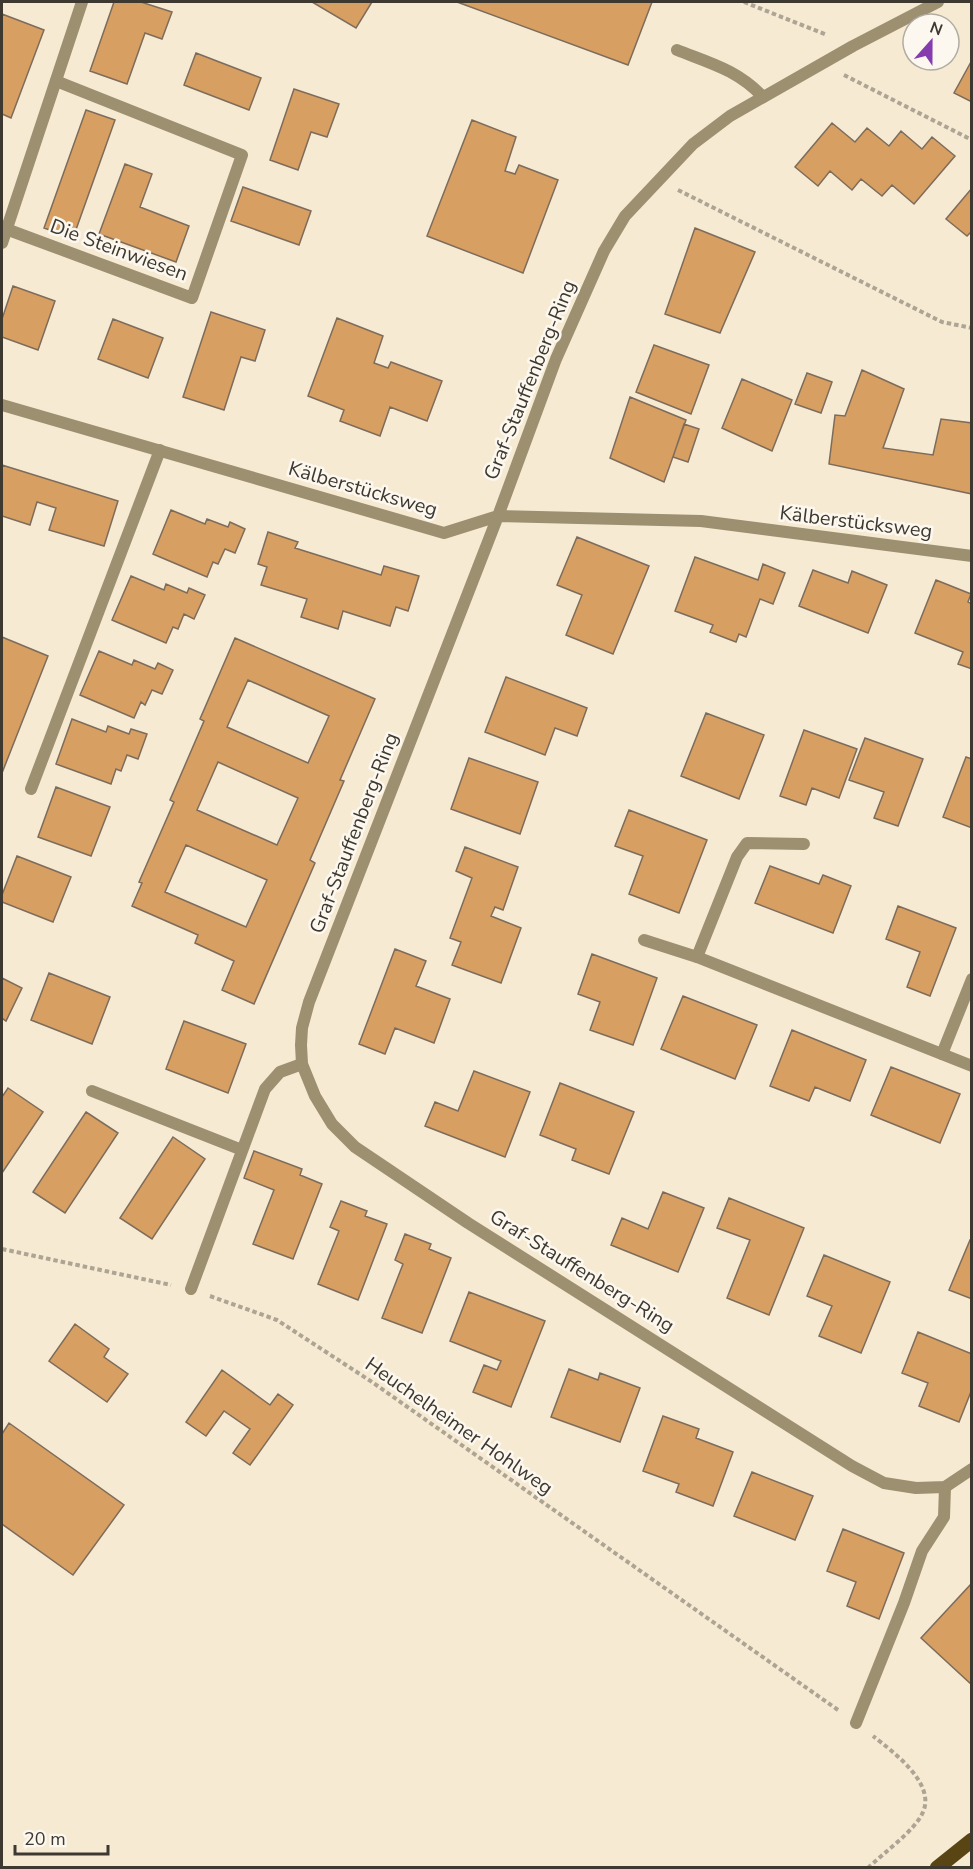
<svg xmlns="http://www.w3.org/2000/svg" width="973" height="1869" viewBox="0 0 973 1869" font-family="'Nunito Sans',sans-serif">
	<rect width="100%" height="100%" fill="#f6ead3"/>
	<!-- building -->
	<path fill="#d89f62" stroke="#7d6c5b" stroke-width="1.5" fill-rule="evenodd" d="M114,2h27l31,10 -10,27 -17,-6 -18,51 -37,-13z
		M312,2h60l-16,26z
		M457,2h195l-24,63z
		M2,14l42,16 -33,88 -9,-4z
		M196,53l65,25 -12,32 -65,-25z
		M972,60v42l-18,-9z
		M294,89l45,15 -12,33 -16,-5 -13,38 -28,-10z
		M86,110l29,10 -42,118 -29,-10z
		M472,120l44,17 -11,34 10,3 4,-9 39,15 -35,93 -96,-37z
		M832,123l23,19 12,-14 22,18 12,-15 21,18 10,-12 23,19 -41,48 -22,-19 -10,11 -21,-17 -9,11 -22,-19 -12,15 -23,-19z
		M125,164l27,10 -12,33 49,19 -13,36 -77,-28z
		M243,187l68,24 -12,34 -68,-24z
		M972,188v43l-5,5 -21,-17z
		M695,228l60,24 -35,81 -55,-19z
		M13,286l42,15 -17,49 -36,-13v-18z
		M211,312l54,18 -10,31 -14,-4 -17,53 -41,-13z
		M337,318l46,18 -9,27 14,5 3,-6 51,19 -15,40 -37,-14 -10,29 -40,-15 4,-11 -36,-14z
		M113,319l50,19 -15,40 -50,-19z
		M654,345l55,20 -18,49 -55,-22z
		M862,370l42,19 -21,59 50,7 8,-36 31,4v71l-143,-30 6,-49 10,1z
		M807,373l25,9 -11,31 -26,-9z
		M742,379l50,21 -20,51 -50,-23z
		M630,397l56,23 -22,62 -54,-24z
		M684,424l15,5 -11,33 -15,-5z
		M2,465l116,36 -14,45 -55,-16 7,-22 -19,-6 -7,23 -28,-9z
		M171,510l34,14 2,-5 21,8 2,-5 15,7 -10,24 -10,-4 -7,15 -5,-2 -6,15 -54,-23z
		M268,532l30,10 -3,6 86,27 3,-9 35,10 -11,35 -12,-4 -6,19 -47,-15 -5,18 -37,-12 6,-18 -46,-14 6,-18 -9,-3z
		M577,537l72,29 -36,88 -47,-19 16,-40 -25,-10z
		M695,557l63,23 5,-16 22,9 -12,31 -13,-5 -14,38 -7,-3 -3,8 -26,-10 3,-7 -38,-14z
		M813,570l35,13 4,-12 35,14 -19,48 -69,-27z
		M131,576l33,14 2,-6 21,9 2,-5 16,7 -11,24 -10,-5 -6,15 -5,-2 -7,16 -54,-23z
		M936,580l35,14 -3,8 4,2v65l-14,-5 5,-12 -48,-19z
		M2,637l46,19 -46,117z
		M235,638l140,61 -35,81 4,1 -34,79 5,3 -61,141 -32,-14 12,-29 -39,-18 3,-8 -66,-29 10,-23 -3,-1 35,-80 -4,-2 34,-79 -4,-2zM248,680l81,36 -21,47 -81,-36zM218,762l80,36 -21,47 -80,-35zM186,845l81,35 -21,47 -81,-35z
		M99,651l33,14 2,-5 21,9 3,-6 15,7 -11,24 -10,-4 -7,15 -4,-3 -7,16 -54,-23z
		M506,677l81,31 -10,28 -22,-8 -10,27 -60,-23z
		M706,713l58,22 -25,64 -58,-23z
		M72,719l34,13 2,-6 21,8 2,-5 16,5 -9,25 -11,-4 -6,16 -5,-2 -5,15 -55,-20z
		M804,730l53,19 -18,49 -27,-10 -6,17 -26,-9z
		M865,738l58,21 -25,67 -24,-8 10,-26 -35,-12z
		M966,757l6,2v69l-29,-11z
		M469,758l69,24 -18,52 -69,-25z
		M56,787l54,20 -19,49 -53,-19z
		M629,810l78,30 -28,73 -50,-19 14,-38 -28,-10z
		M465,847l53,20 -15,43 -8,-3 -4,9 30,12 -20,55 -49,-18 9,-23 -11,-4 22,-60 -16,-7z
		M17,856l54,21 -18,45 -51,-20v-7z
		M770,866l49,18 4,-9 28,11 -18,47 -78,-30z
		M898,906l58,22 -26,68 -23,-9 13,-35 -34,-13z
		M395,949l31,12 -10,25 34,13 -16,44 -39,-15 -10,26 -26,-10z
		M592,954l65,24 -24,67 -43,-15 10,-28 -22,-8z
		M49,973l61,24 -18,47 -61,-24z
		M2,978l20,10 -16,33 -4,-3z
		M683,996l74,29 -22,54 -74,-30z
		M184,1021l62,23 -18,49 -62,-24z
		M792,1030l74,30 -16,41 -35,-14 -6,14 -39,-15z
		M891,1067l69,27 -20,49 -69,-28z
		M474,1071l56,21 -25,65 -80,-31 10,-24 23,9z
		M560,1083l74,29 -25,62 -37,-14 4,-11 -36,-14z
		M8,1088l35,24 -41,61v-76z
		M86,1112l32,21 -53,80 -32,-21z
		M173,1137l32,22 -53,80 -32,-21z
		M254,1151l48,18 -2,6 22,9 -29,75 -40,-15 21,-54 -30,-12z
		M663,1192l41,16 -26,64 -67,-27 11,-27 26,11z
		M729,1198l75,30 -35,87 -42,-17 23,-58 -33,-12z
		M341,1201l26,10 -2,5 22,8 -29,76 -40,-16 21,-53 -9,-4z
		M405,1234l26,10 -2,5 22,9 -29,75 -40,-15 21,-54 -8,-4z
		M970,1240l2,1v58l-23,-9z
		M824,1255l66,27 -29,71 -42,-17 13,-30 -25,-10z
		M469,1292l76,29 -34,86 -38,-15 11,-27 13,5 4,-9 -51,-20z
		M75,1324l34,25 -5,8 24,17 -21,28 -58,-41z
		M918,1332l54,22v35l-13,33 -40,-16 9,-23 -26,-10z
		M569,1369l29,11 2,-7 40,15 -20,54 -69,-25z
		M222,1370l48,35 8,-11 15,11 -43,60 -17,-12 17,-24 -26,-18 -18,25 -20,-14z
		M663,1416l36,13 -3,9 37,14 -20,54 -37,-14 3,-8 -36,-13z
		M9,1423l115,82 -51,70 -71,-51v-90z
		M752,1472l61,24 -18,44 -61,-24z
		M843,1529l61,24 -25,66 -32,-13 9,-24 -29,-11z
		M972,1583v102l-51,-47z"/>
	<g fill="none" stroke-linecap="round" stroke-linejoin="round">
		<!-- path -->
		<path stroke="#ada493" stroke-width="4" stroke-dasharray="4.5 3" stroke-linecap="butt" d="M744,2l83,33
			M844,75l128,65
			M678,190l264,132 30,6
			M2,1249l169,36
			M210,1296l67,24 95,62 466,328
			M868,1868c15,-15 47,-37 55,-56 13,-29 -31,-61 -50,-76"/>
		<!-- lane -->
		<path stroke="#9d9070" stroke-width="12" d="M677,50c33,13 61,20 86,47
			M6,229l186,69 50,-143 -186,-74
			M31,789l129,-339
			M697,957l40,-100 10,-14 57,1
			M942,1054l30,-75
			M92,1091l150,59
			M191,1289l74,-200 15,-17 22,-8
			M856,1723l48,-120 18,-52 22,-34 1,-30"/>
		<!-- street -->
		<path stroke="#9d9070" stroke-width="12" d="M938,2l-85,44 -123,70 -37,28 -68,72 -21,35 -48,108 -58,157 -189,486 -7,26 -1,17 1,19 13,32 17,28 23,23 113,76 384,243 32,17 32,5 29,-1 27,-18
			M2,243l80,-241
			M2,405l442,128 54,-17 203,5 271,35
			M644,940l53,17 275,109"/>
		<!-- primary -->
		<path stroke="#594514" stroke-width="15" d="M937,1868l35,-28"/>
	</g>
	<g text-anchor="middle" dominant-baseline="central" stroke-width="5" stroke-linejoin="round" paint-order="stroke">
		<!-- street labels -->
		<g font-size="20" fill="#3d3930" stroke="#fdf8ef">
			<text transform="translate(119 250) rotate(20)">Die Steinwiesen</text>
			<text transform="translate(530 380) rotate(-68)">Graf-Stauffenberg-Ring</text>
			<text transform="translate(363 489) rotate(16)">Kälberstücksweg</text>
			<text transform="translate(856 522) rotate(7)">Kälberstücksweg</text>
			<text transform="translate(354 833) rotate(-69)">Graf-Stauffenberg-Ring</text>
			<text transform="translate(582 1271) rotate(32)">Graf-Stauffenberg-Ring</text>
			<text transform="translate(459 1426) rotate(35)">Heuchelheimer Hohlweg</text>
		</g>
	</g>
	<!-- border -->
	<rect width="973" height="1869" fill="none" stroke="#3d3930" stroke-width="6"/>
	<!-- north arrow -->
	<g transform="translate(931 42) rotate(21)"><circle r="28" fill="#fdf8ef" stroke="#b0aca3" stroke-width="1.5"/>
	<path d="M0-4.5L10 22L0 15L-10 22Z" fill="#843cae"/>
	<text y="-9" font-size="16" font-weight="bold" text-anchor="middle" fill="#3d3930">N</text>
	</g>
	<!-- scale -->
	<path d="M15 1845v9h93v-9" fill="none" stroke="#3d3930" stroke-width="3"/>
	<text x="24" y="1845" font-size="18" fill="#3d3930" stroke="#fdf8ef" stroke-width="4.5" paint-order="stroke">20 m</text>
</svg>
